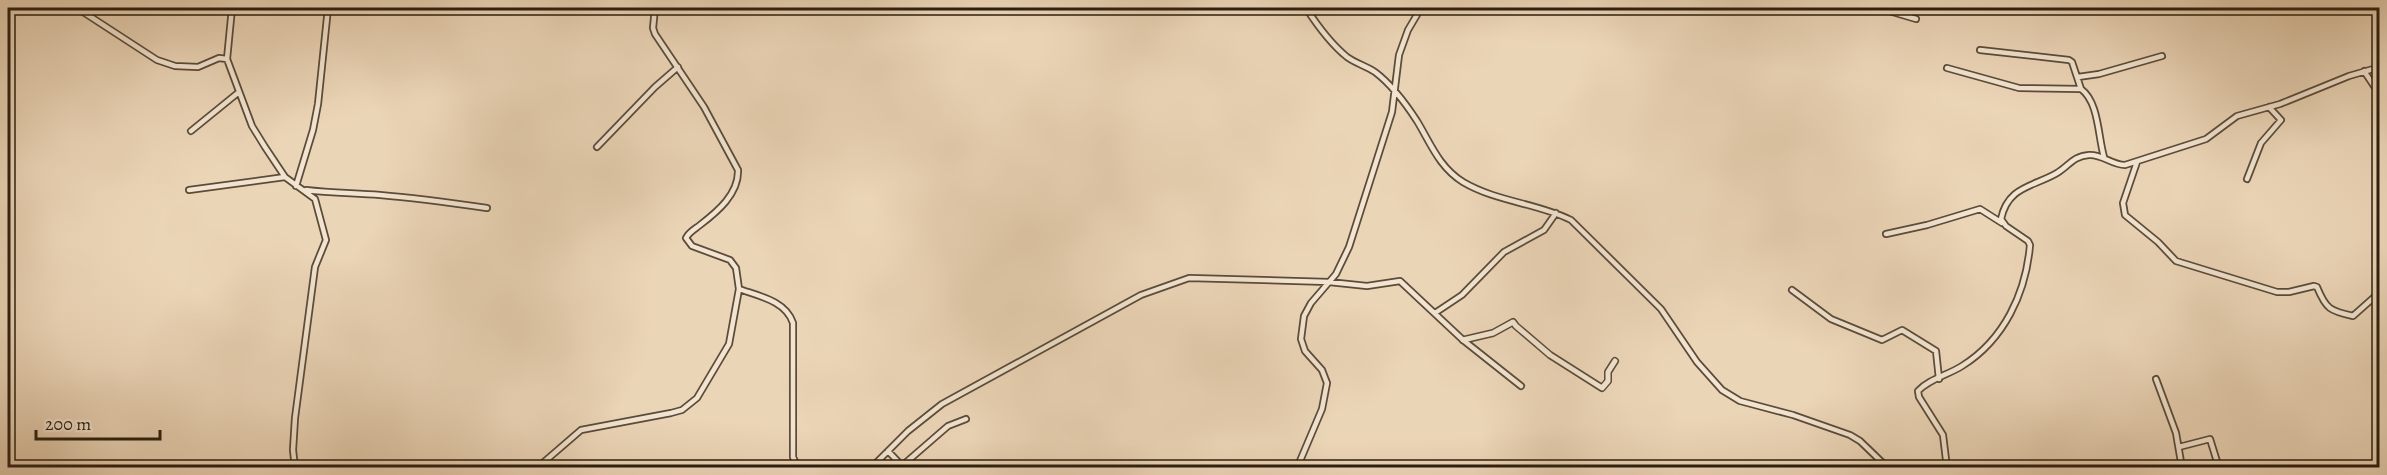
<svg xmlns="http://www.w3.org/2000/svg" width="2387" height="475" viewBox="0 0 2387 475" font-family="Alegreya,serif">
	<rect width="100%" height="100%" fill="#ebd5b7"/>
	<filter id="stains"><feTurbulence type="fractalNoise" baseFrequency=".00333" numOctaves="4"/><feColorMatrix values="0 0 0 0 .2 0 0 0 0 .09 0 0 0 0 .02 0 0 0 .5 -.17"/></filter>
	<radialGradient id="worn" r=".72"><stop offset=".6" stop-color="#630" stop-opacity="0"/><stop offset="1" stop-color="#630" stop-opacity=".3"/></radialGradient>
	<g fill="none" stroke-linecap="round" stroke-linejoin="round">
		<!-- minor casing -->
		<g stroke="#5b4c3a" stroke-width="8">
			<path id="minor" d="M77,8l80,52 18,6 23,1 21,-9 8,1 25,67 13,21 20,30 30,22 11,41 -11,27 -20,151 -2,32 2,18
				M1306,8c11,17 25,36 41,49 8,6 19,9 28,15 16,12 31,32 42,49 14,23 22,46 46,61 34,20 74,21 108,38l90,89 36,53 25,28 18,11 53,14 57,20 10,6 28,27
				M1879,8l37,11
				M1980,50l89,10 3,2 9,27
				M227,59l5,-51
				M1947,68l72,20 62,1c18,13 17,48 23,68
				M2364,71l16,24
				M2078,77l21,-3 63,-18
				M191,131l48,-39
				M597,147l58,-60 23,-20
				M2137,162l-14,41 2,12 33,27 18,19 101,31h12l25,-6 3,1c9,22 13,24 36,29l27,-24
				M2247,179l14,-36 20,-23 -12,-13
				M296,186l17,-56 5,-26 10,-96
				M189,190l96,-13
				M306,190c25,3 49,3 74,5 36,3 72,8 107,13
				M1886,234l41,-9 53,-16 22,14
				M739,289c20,7 47,12 54,34v134l5,11
				M1792,290l39,29 51,21 20,-10 34,21 3,28
				M1435,313l27,-18 42,-43 40,-22 12,-17
				M2156,379l20,54 6,35
				M2179,447l31,-8 9,29
				M888,451l16,17
				M546,461l8,7
				M903,465l45,-39 18,-7
				M537,468l44,-38 90,-17 11,-3 15,-12 32,-54 10,-55 -3,-21 -6,-8 -38,-14 -6,-8c3,-6 9,-9 14,-13 17,-13 39,-31 38,-55l-34,-63 -49,-73 -2,-6 2,-20
				M871,468l37,-37 34,-27 199,-109 48,-17 140,4 38,4 33,-5 63,59 58,46
				M1297,468l25,-59 5,-26 -5,-13 -17,-19 -4,-12 3,-23 7,-13 25,-29 13,-27 43,-135 7,-57 9,-25 13,-22
				M1947,468l-4,-33 -24,-38 -1,-6c11,-12 30,-16 44,-25 42,-26 64,-73 68,-121l-2,-4 -22,-15 -5,-7c7,-33 32,-32 56,-46 12,-7 16,-17 32,-18 13,-1 23,10 36,10l81,-26 31,-23 43,-12 69,-28 31,-9"/>
		</g>
		<!-- tertiary casing -->
		<g stroke="#5b4c3a" stroke-width="8">
			<path id="tertiary" d="M1463,340l30,-7 20,-11 3,4 34,29 52,33 6,-7v-9l7,-11"/>
		</g>
		<!-- minor -->
		<use href="#minor" stroke="#f2e4d0" stroke-width="4.5"/>
		<!-- tertiary -->
		<use href="#tertiary" stroke="#f2e4d0" stroke-width="5"/>
	</g>
	<!-- margin -->
	<rect width="2387" height="475" fill="none" stroke="#ebd5b7" stroke-width="30"/>
	<rect x="9" y="9" width="2369" height="457" fill="none" stroke="#2b1e10" stroke-width="3"/>
	<rect x="15" y="15" width="2357" height="445" fill="none" stroke="#2b1e10" stroke-width="1.5"/>
	<!-- scale -->
	<path d="M36 430v9h124v-9" fill="none" stroke="#2b1e10" stroke-width="3"/>
	<text x="45" y="430" font-size="18" fill="#2b1e10" stroke="#f2e4d0" stroke-width="4.5" paint-order="stroke">200 m</text>
	<rect width="100%" height="100%" filter="url(#stains)"/>
	<rect width="100%" height="100%" fill="url(#worn)"/>
</svg>
